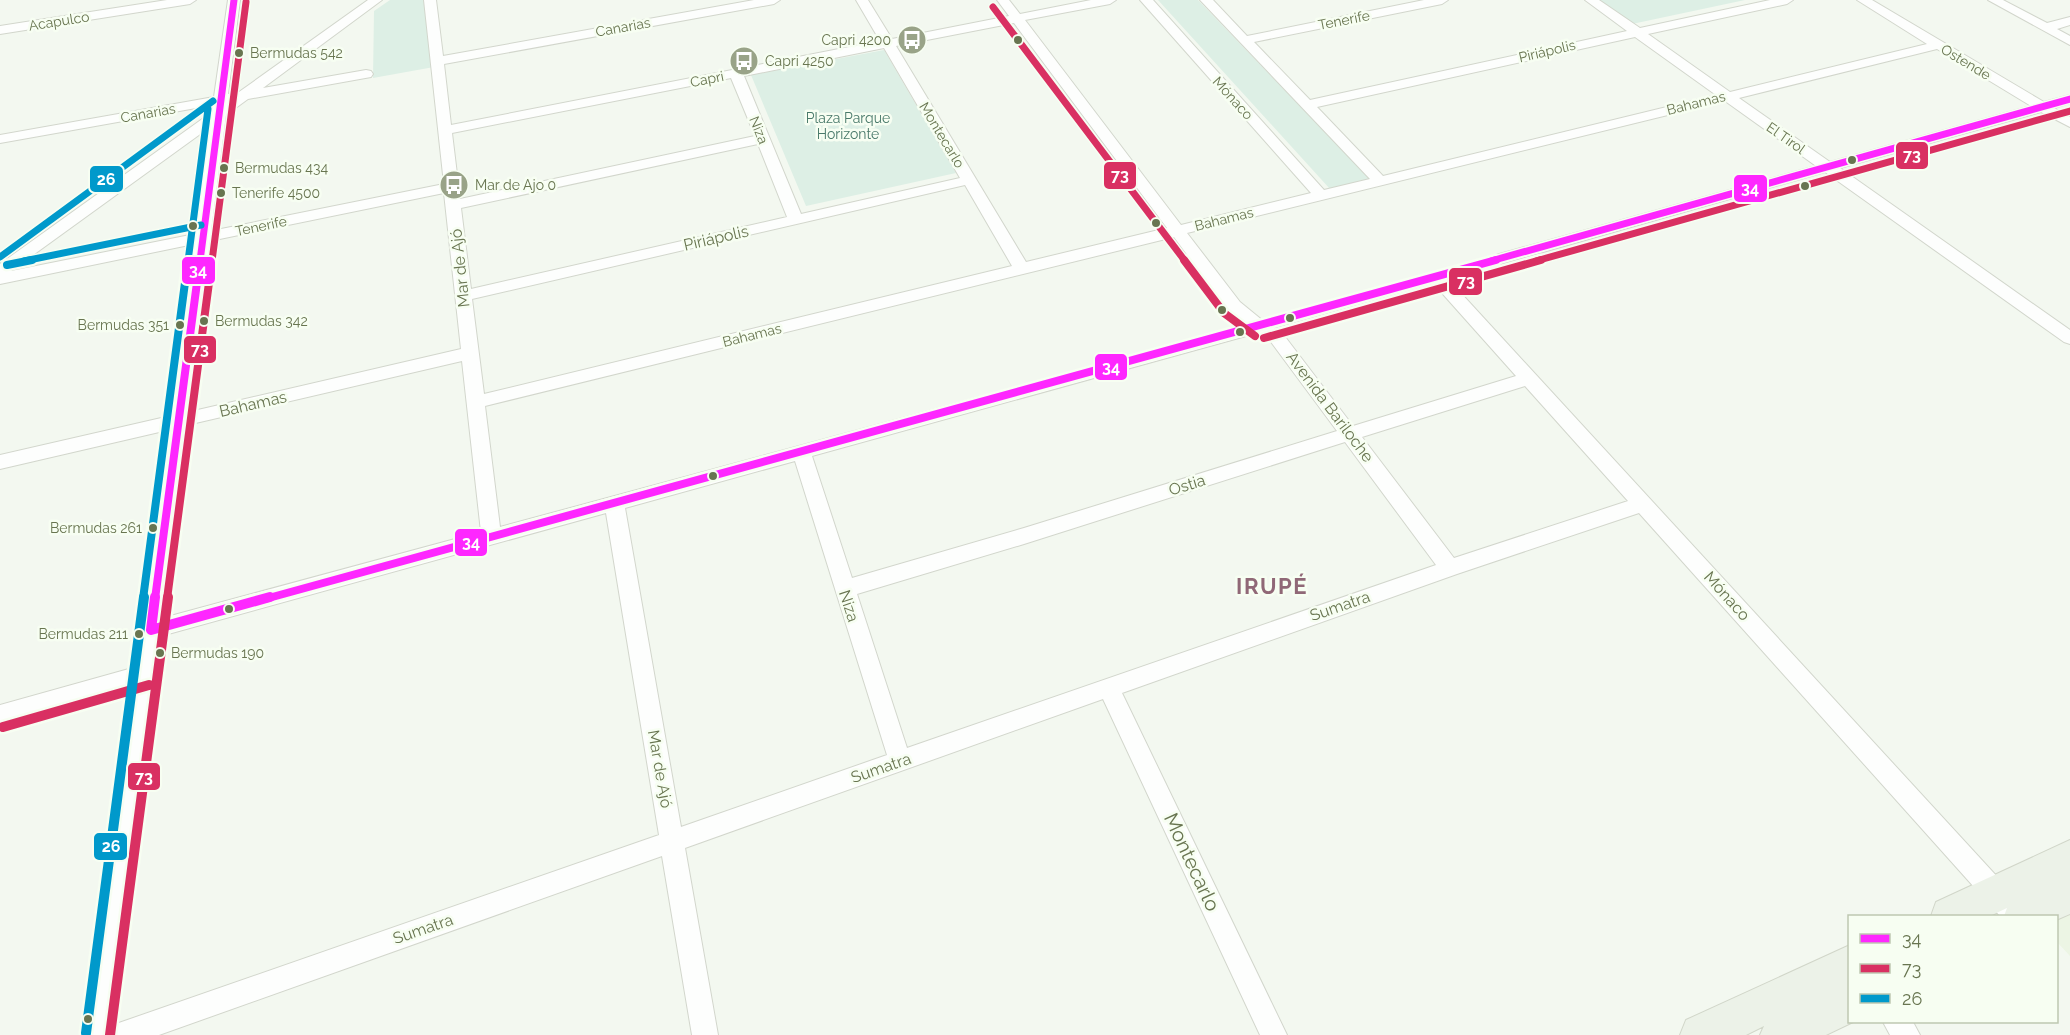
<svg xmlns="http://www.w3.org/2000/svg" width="2070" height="1035" viewBox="0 0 2070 1035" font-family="Raleway,sans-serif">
	<rect width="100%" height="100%" fill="#f3f8f0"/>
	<!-- residential -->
	<path fill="#ecf5e4" d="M2070,909v47l-13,-14 -1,-26h-3z"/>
	<!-- green -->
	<path fill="#ddefe5" d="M390,0h35l9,67 -61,11 1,-67z
		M1158,0h40l172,179 -40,10z
		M1602,0h143l-113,24 -33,-23z
		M884,50l72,123 -150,33 -55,-131z"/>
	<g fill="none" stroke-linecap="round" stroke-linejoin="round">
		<!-- minor casing -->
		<g stroke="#d2d6cc" stroke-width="2">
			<path id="minor" d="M167,0h29l-6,4 -190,30v-8z
				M228,0h12l-12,94 11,-2 129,-92h14l-119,88 103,-18 5,1 2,3 -2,3 -123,22 -22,16 -15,116 233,-47 -20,-184h12l7,56 311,-56h26l-6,4 -330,60 7,61 429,-84 -24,-41h12l24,39 117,-23 -12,-16h12l11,14 71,-14h25l-6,4 -85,16 156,205 130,-32 -171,-193h13l171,190 46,-11 -170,-179h13l34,36 177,-36h24l-6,4 -188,38 56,58 317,-69 -42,-31h14l41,28 130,-28h23l-6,4 -139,30 82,58 197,-48 -70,-44h15l172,102 26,-7v8l-16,5 16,9v10l-29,-15 -201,56 230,162v14l-6,-2 -239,-170 -377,107 577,628 3,9h-28l-361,-403 -182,61 -335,119 165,342h-27l-157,-336 -418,149 33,187h-26l-30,-179 -503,179h-74l48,-349 -133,39v-20l136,-38 32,-237 -168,39v-14l170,-39 24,-172 -194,40v-20l212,-152 1,-7 -213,38v-8l214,-38zM1014,23l153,205 -141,34 -130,-216zM1635,37l81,58 -333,81 -66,-69zM884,48l76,130 -159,36 -57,-138zM1937,49l94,57 -201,56 -91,-64zM731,78l24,58 -295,63 -8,-66zM1725,101l91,65 -554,154 -22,-18 -53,-69zM210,127l-15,107 -184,37zM758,144l29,73 -316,72 -10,-81zM965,185l47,81 -528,128 -12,-95zM444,193l17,156 -272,63 21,-171zM1174,237l54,73 18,15 -746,202 -15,-121zM1433,283l83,93 -163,50 -70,-92 -9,-6zM1257,333l14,9 66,89 -313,97 -172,50 -40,-122zM462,361l19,171 -318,86 24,-193zM1525,386l103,115 -174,57 -92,-121zM1345,442l91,123 -529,183 -50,-154 167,-50zM795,461l92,294 -206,72 -56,-319zM606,513l53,322 -546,190 48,-389z
				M1988,0h15l44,23 23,-6v8l-13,4 13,7v9z
				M1883,1022h30l7,13h-30z"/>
		</g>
		<!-- primary casing -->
		<g stroke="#d1d6c9" stroke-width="2">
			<path id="primary" d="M2070,840v74l-14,6v-4h-52l3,-8 -17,8h-59l5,-14z
				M1850,945v77h3l-27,13h-66l4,-9 -18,9h-66l6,-15z"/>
		</g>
		<!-- minor -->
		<use href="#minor" fill="#fdfefd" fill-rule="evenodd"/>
		<!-- primary -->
		<use href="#primary" fill="#ecf2e8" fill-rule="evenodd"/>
		<!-- bus-1-far2 casing -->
		<g stroke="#f7fef2" stroke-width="10">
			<path id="bus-1-far2" d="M200,261l34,-261
				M1491,261l579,-162"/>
		</g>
		<!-- bus-1-far1 casing -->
		<g stroke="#f7fef2" stroke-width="13">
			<path id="bus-1-far1" d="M155,599l45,-339
				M265,599l1231,-339"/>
		</g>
		<!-- bus-1 casing -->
		<g stroke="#f7fef2" stroke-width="15">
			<path id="bus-1" d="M151,630l119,-33
				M151,630l4,-33"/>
		</g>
		<!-- bus-2-far2 casing -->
		<g stroke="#f7fef2" stroke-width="10">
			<path id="bus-2-far2" d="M993,7l192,254
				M212,261l34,-259
				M1536,261l534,-150"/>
		</g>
		<!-- bus-2-far1 casing -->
		<g stroke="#f7fef2" stroke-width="13">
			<path id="bus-2-far1" d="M1184,260l40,53 31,23
				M1264,338l277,-78
				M167,599l45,-339"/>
		</g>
		<!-- bus-2 casing -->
		<g stroke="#f7fef2" stroke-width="15">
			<path id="bus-2" d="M3,727l146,-42
				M110,1035l58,-438"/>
		</g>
		<!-- bus-3-far2 casing -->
		<g stroke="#f7fef2" stroke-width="10">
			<path id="bus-3-far2" d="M0,257l213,-156
				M24,261l177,-36
				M188,261l20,-152"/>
		</g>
		<!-- bus-3-far1 casing -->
		<g stroke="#f7fef2" stroke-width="13">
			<path id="bus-3-far1" d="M7,265l25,-5
				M143,599l45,-339"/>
		</g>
		<!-- bus-3 casing -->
		<g stroke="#f7fef2" stroke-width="15">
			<path id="bus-3" d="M86,1033l58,-436"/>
		</g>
		<!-- bus-1-far2 -->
		<use href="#bus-1-far2" stroke="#fe27ff" stroke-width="7"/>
		<!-- bus-1-far1 -->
		<use href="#bus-1-far1" stroke="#fe27ff" stroke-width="8"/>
		<!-- bus-1 -->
		<use href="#bus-1" stroke="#fe27ff" stroke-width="10"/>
		<!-- bus-2-far2 -->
		<use href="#bus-2-far2" stroke="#d93062" stroke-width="7"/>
		<!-- bus-2-far1 -->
		<use href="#bus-2-far1" stroke="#d93062" stroke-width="8"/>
		<!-- bus-2 -->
		<use href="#bus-2" stroke="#d93062" stroke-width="10"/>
		<!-- bus-3-far2 -->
		<use href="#bus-3-far2" stroke="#0099cb" stroke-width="7"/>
		<!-- bus-3-far1 -->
		<use href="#bus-3-far1" stroke="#0099cb" stroke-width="8"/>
		<!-- bus-3 -->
		<use href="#bus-3" stroke="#0099cb" stroke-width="10"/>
	</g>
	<!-- icons -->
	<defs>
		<g id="bus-disc" transform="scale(1.5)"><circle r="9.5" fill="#99a388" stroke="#f7fef2"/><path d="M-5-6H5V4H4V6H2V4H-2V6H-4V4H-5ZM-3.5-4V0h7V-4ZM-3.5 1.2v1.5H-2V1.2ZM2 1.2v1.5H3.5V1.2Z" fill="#fff"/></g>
	</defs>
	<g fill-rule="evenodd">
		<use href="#bus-disc" x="912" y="40"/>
		<use href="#bus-disc" x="744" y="61"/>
		<use href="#bus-disc" x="454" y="185"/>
	</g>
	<!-- markers -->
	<g fill="#687550" stroke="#f7fef2" stroke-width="2">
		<circle cx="1018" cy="40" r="5"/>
		<circle cx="239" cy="53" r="5"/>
		<circle cx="1852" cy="160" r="5"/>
		<circle cx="224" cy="168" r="5"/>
		<circle cx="1805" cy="186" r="5"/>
		<circle cx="221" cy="193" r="5"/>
		<circle cx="1156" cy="223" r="5"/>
		<circle cx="193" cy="226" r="5"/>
		<circle cx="1222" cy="310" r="5"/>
		<circle cx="1290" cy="318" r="5"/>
		<circle cx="204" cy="321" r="5"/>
		<circle cx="180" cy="325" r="5"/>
		<circle cx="1240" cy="332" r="5"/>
		<circle cx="713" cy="476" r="5"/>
		<circle cx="153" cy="528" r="5"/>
		<circle cx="229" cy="609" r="5"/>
		<circle cx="139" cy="634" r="5"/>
		<circle cx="160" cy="653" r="5"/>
		<circle cx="88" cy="1019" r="5"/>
	</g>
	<g text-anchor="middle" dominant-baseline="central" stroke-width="5" stroke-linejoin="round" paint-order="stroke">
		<!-- far-street labels -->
		<g font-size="14" fill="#687550" stroke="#f7fef2">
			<text transform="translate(1344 20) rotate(-11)">Tenerife</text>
			<text transform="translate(59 21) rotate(-9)">Acapulco</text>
			<text transform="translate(623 27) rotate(-10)">Canarias</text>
			<text transform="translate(1547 51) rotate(-13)">Piriápolis</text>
			<text transform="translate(1966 62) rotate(31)">Ostende</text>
			<text transform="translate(707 79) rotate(-11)">Capri</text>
			<text transform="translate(1233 98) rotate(48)">Mónaco</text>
			<text transform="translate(1696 103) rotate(-14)">Bahamas</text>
			<text transform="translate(148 113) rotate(-10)">Canarias</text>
			<text transform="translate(759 130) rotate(68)">Niza</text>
			<text transform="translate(942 135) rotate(59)">Montecarlo</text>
			<text transform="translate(1786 138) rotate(35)">El Tirol</text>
			<text transform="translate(1224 219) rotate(-14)">Bahamas</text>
			<text transform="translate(261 226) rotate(-12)">Tenerife</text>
			<text transform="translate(752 335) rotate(-14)">Bahamas</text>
		</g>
		<!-- far-poi labels -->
		<g font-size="14" fill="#687550" stroke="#f7fef2" text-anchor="start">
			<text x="891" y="40" text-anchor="end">Capri 4200</text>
			<text x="765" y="61">Capri 4250</text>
			<text x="475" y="185">Mar de Ajo 0</text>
		</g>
		<!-- bus labels -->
		<g font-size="14" fill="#687550" stroke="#f7fef2" text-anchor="start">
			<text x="250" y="53">Bermudas 542</text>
			<text x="235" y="168">Bermudas 434</text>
			<text x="232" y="193">Tenerife 4500</text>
			<text x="215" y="321">Bermudas 342</text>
			<text x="169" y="325" text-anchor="end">Bermudas 351</text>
			<text x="142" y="528" text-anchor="end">Bermudas 261</text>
			<text x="128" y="634" text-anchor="end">Bermudas 211</text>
			<text x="171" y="653">Bermudas 190</text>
		</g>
		<!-- far-park labels -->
		<g font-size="14" fill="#49796a" stroke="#f7fef2">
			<text x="848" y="118">Plaza Parque<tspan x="848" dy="16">Horizonte</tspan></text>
		</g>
		<!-- street labels -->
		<g font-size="16" fill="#687550" stroke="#f7fef2">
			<text transform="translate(716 238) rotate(-13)">Piriápolis</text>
			<text transform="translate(460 268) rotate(-96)">Mar de Ajó</text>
			<text transform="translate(253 404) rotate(-13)">Bahamas</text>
			<text transform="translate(1330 407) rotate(53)">Avenida Bariloche</text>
			<text transform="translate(1187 485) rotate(-17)">Ostia</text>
			<text transform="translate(1727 596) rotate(48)">Mónaco</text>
			<text transform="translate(849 606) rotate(72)">Niza</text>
			<text transform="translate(1340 606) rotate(-19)">Sumatra</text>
			<text transform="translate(881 768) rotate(-19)">Sumatra</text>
			<text transform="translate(660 769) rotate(80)">Mar de Ajó</text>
			<text transform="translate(423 929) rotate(-19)">Sumatra</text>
		</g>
		<!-- near-street labels -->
		<g font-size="20" fill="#687550" stroke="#f7fef2">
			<text transform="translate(1192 862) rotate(65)">Montecarlo</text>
		</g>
		<!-- district labels -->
		<g font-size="22" font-weight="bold" letter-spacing="1.5" fill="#906877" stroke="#f7fef2">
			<text x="1272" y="586">IRUPÉ</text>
		</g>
	</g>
	<g stroke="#f7fef2" stroke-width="2">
		<rect x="1895" y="141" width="34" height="29" rx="6" fill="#d93062"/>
		<rect x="1103" y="161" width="34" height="29" rx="6" fill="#d93062"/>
		<rect x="89" y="165" width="35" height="28" rx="6" fill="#0099cb"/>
		<rect x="1733" y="174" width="35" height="29" rx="6" fill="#fe27ff"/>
		<rect x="181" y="256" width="35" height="29" rx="6" fill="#fe27ff"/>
		<rect x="1448" y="267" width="35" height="29" rx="6" fill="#d93062"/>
		<rect x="183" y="335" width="34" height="29" rx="6" fill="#d93062"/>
		<rect x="1094" y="353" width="34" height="28" rx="6" fill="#fe27ff"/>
		<rect x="454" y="528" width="34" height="29" rx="6" fill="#fe27ff"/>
		<rect x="127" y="762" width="34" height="29" rx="6" fill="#d93062"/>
		<rect x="93" y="832" width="35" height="29" rx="6" fill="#0099cb"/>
	</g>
	<g font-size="16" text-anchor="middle" font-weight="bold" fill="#fff">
		<text x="1912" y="161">73</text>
		<text x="1120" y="181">73</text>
		<text x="106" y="185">26</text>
		<text x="1750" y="194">34</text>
		<text x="198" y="276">34</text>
		<text x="1466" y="287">73</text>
		<text x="200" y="355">73</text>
		<text x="1111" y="373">34</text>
		<text x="471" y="548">34</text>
		<text x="144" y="783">73</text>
		<text x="111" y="852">26</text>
	</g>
	<!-- legend -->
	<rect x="1848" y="915" width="210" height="108" fill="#f7fef2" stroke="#bec7b1" stroke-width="1.5"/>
	<rect x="1860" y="934" width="30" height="9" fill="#fe27ff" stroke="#bec7b1" stroke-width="1.5"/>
	<text x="1902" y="945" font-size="18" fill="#687550">34</text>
	<rect x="1860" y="964" width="30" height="9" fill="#d93062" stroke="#bec7b1" stroke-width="1.5"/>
	<text x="1902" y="975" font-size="18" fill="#687550">73</text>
	<rect x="1860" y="994" width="30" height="9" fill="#0099cb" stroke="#bec7b1" stroke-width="1.5"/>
	<text x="1902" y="1005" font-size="18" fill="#687550">26</text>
</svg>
